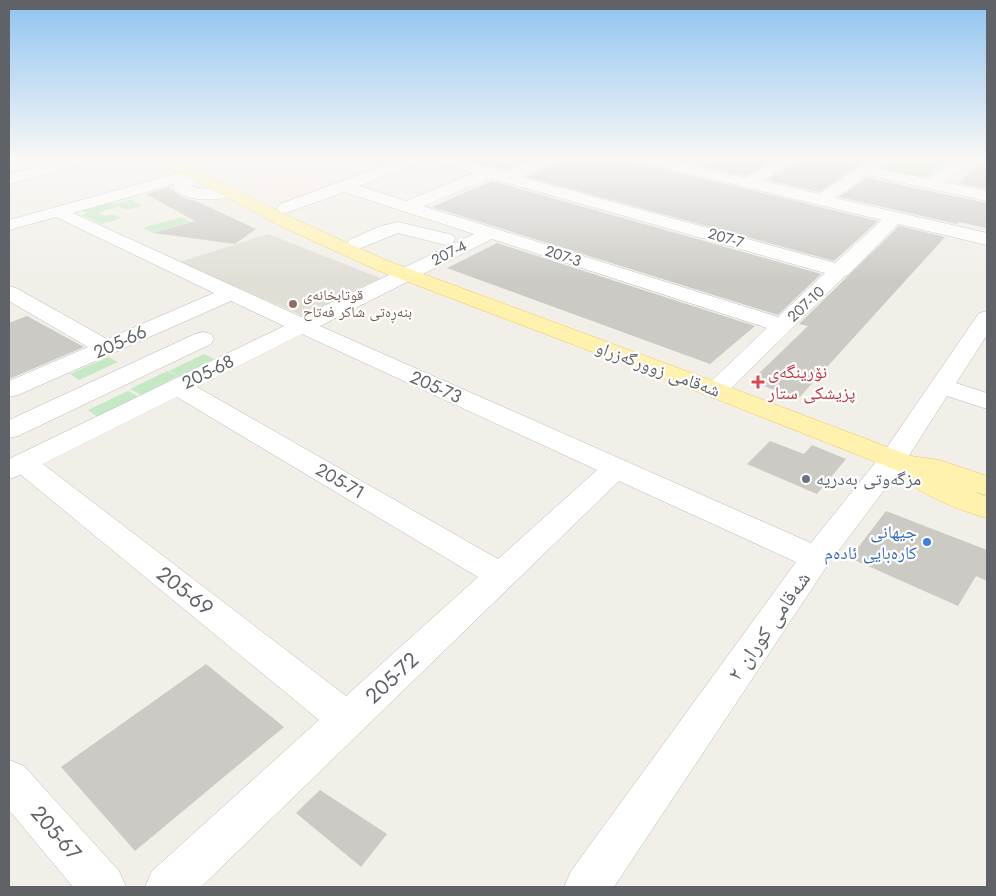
<svg xmlns="http://www.w3.org/2000/svg" width="996" height="896" viewBox="0 0 996 896" font-family="Jost,'Noto Naskh Arabic',sans-serif">
	<rect width="100%" height="100%" fill="#f1efe8"/>
	<!-- education -->
	<path fill="#e1ded6" d="M268,234l112,44 -77,38 -123,-54z"/>
	<!-- medical -->
	<path fill="#fce8e6" d="M205,158h197l-116,43z"/>
	<!-- green -->
	<path fill="#c5e8c5" d="M893,158h56l-25,21 -45,-9z
		M134,199v2l8,5 -16,4 -7,-4 -21,7 6,3 8,-2 10,4 -20,6 -20,-9 5,-2 -5,-3 29,-8 4,2z
		M181,217l10,5 -38,11 -10,-5z
		M204,354l10,5 -35,17 -10,-5z
		M108,357l10,5 -39,18 -9,-6z
		M167,371l11,5 -37,19 -11,-6z
		M128,391l11,6 -41,20 -10,-7z"/>
	<!-- building -->
	<path fill="#cccac5" d="M476,158h60l-30,12 -31,-8z
		M561,158h71l5,5 241,58 -44,40 -307,-84 31,-14z
		M667,158h109l-30,18z
		M798,158h71l-50,34 -51,-12 27,-17z
		M985,158h2v31l-28,-6z
		M867,178l120,25v25l-28,-6 -2,2 -118,-27z
		M492,181l329,93 -43,41 -346,-108z
		M169,188l15,10 12,3 60,28 -21,15 -81,-11 41,-12 -49,-27z
		M899,226l46,11 -147,162 -47,-18 57,-55 -9,-2z
		M497,243l258,83 -45,38 -263,-96z
		M27,316l57,31 -75,32v-56z
		M770,441l34,13 8,-9 34,14 -29,35 -70,-30z
		M886,511l101,39v31l-11,-5 -18,30 -108,-48z
		M206,664l78,63 -149,124 -74,-84z
		M320,790l67,44 -26,33 -65,-54z"/>
	<g fill="none" stroke-linecap="round" stroke-linejoin="round">
		<!-- minor casing -->
		<g stroke="#b5b8bc" stroke-width="1">
			<path id="minor" d="M71,158h24l-3,3 -83,23v-10z
				M405,158h21l-3,3 -64,25 47,15 68,-28 -42,-12 -2,-3h23l53,14 34,-14h19l-2,3 -35,16 313,86 47,-43 -245,-59 -3,-3h26l86,20 33,-20h17l-2,3 -31,20 56,13 53,-36 16,1 -11,9 52,11 25,-21h16l-25,24 42,9v10l-120,-26 -32,23 152,35v12l-89,-21 -50,51 -3,1 -121,119 -9,3 -9,-3 -4,-5 65,-62 -275,-89 -172,87 491,217 72,-90 96,-140 8,-2v24l-31,48 31,10v16l-40,-13 -44,69 -76,101 -213,321h-50l7,-16 225,-309 -177,-81 -418,406h-56l7,-16 167,-151 -298,-245 -12,4v-20l275,-133 -53,-25 -213,94 -9,2v-16l79,-34 -79,-46v-15l7,2 91,51 107,-46 -158,-76 -47,13v-10l184,-51 9,3 2,3 -12,11c13,7 30,-1 44,2l2,4 -2,4c-18,4 -51,8 -63,-9l2,-3 -102,29 228,104 173,-83 -130,-42 -58,21 -6,-1 -3,-4 3,-4zM490,178l335,95 -47,44 -355,-111zM302,334l295,136 -99,89 -301,-172zM177,397l301,180 -132,119 -303,-232z
				M398,222l55,13 2,4 -2,4 -7,2 -48,-12 -42,17 -7,-2 -2,-4 2,-4 32,-14z
				M203,332l8,2 3,5 -3,5 -193,92 -9,2v-18l186,-86z
				M9,760l15,6 95,105 7,16h-53l-64,-77z"/>
		</g>
		<!-- major casing -->
		<g stroke="#f2c960" stroke-width="1">
			<path id="major" d="M154,158h19l124,62 91,41 336,124 187,71 28,4 48,16v19l-12,-3 12,5v21c-21,-5 -75,-26 -87,-44l1,-2 -195,-77 -332,-126 -89,-41 -128,-67z"/>
		</g>
		<!-- minor -->
		<use href="#minor" fill="#fff" fill-rule="evenodd"/>
		<!-- major -->
		<use href="#major" fill="#fff2af" fill-rule="evenodd"/>
	</g>
	<!-- sky -->
	<linearGradient id="sky" x2="0" y2="1"><stop stop-color="#8fc3f1"/><stop offset="0.56" stop-color="#f9f8f5"/><stop offset="1" stop-color="#f9f8f5" stop-opacity="0"/></linearGradient>
	<rect width="996" height="283" fill="url(#sky)"/>
	<!-- markers -->
	<circle fill="#8d6e63" stroke="#fff" stroke-width="2" cx="293" cy="304" r="5"/>
	<path fill="#e0444e" stroke="#fff" stroke-width="2" d="M755.5 374.5h5v5h5v5h-5v5h-5v-5h-5v-5h5z"/>
	<circle fill="#6b7280" stroke="#fff" stroke-width="2" cx="806" cy="479" r="5"/>
	<circle fill="#3f7fe0" stroke="#fff" stroke-width="2" cx="927" cy="542" r="5"/>
	<g text-anchor="middle" dominant-baseline="central" stroke-width="4.5" stroke-linejoin="round" paint-order="stroke">
		<!-- far-street labels -->
		<g font-size="15" fill="#5f6368" stroke="#fff">
			<text transform="translate(726 238) rotate(16)">207-7</text>
			<text transform="translate(449 253) rotate(-27)">207-4</text>
			<text transform="translate(563 256) rotate(18)">207-3</text>
			<text transform="translate(806 304) rotate(-43)">207-10</text>
		</g>
		<!-- far-education labels -->
		<g font-size="15" fill="#785e54" stroke="#fff" text-anchor="start">
			<text x="303" y="295">قوتابخانەی<tspan x="303" dy="17">بنەڕەتی شاكر فەتاح</tspan></text>
		</g>
		<!-- street labels -->
		<g font-size="18" fill="#5f6368" stroke="#fff">
			<text transform="translate(120 342) rotate(-24)">205-66</text>
			<text transform="translate(658 369) rotate(20)">شەقامی زوورگەزراو</text>
			<text transform="translate(208 372) rotate(-26)">205-68</text>
			<text transform="translate(436 387) rotate(24)">205-73</text>
			<text transform="translate(340 481) rotate(30)">205-71</text>
		</g>
		<!-- health labels -->
		<g font-size="18" fill="#be3a42" stroke="#fff" text-anchor="start">
			<text x="768" y="372">نۆرینگەی<tspan x="768" dy="21">پزیشکی ستار</tspan></text>
		</g>
		<!-- worship labels -->
		<g font-size="18" fill="#5b616d" stroke="#fff" text-anchor="start">
			<text x="816" y="479">مزگه‌وتی به‌دریه</text>
		</g>
		<!-- shop labels -->
		<g font-size="18" fill="#366cbe" stroke="#fff" text-anchor="end">
			<text x="917" y="532">جیهانی<tspan x="917" dy="21">کارەبایی ئادەم</tspan></text>
		</g>
		<!-- near-street labels -->
		<g font-size="21" fill="#5f6368" stroke="#fff">
			<text transform="translate(185 591) rotate(38)">205-69</text>
			<text transform="translate(769 626) rotate(-55)">شەقامی کوران ٢</text>
			<text transform="translate(392 678) rotate(-43)">205-72</text>
			<text transform="translate(56 833) rotate(49)">205-67</text>
		</g>
	</g>
	<!-- border -->
	<rect width="996" height="896" fill="none" stroke="#5f6368" stroke-width="20"/>
</svg>
